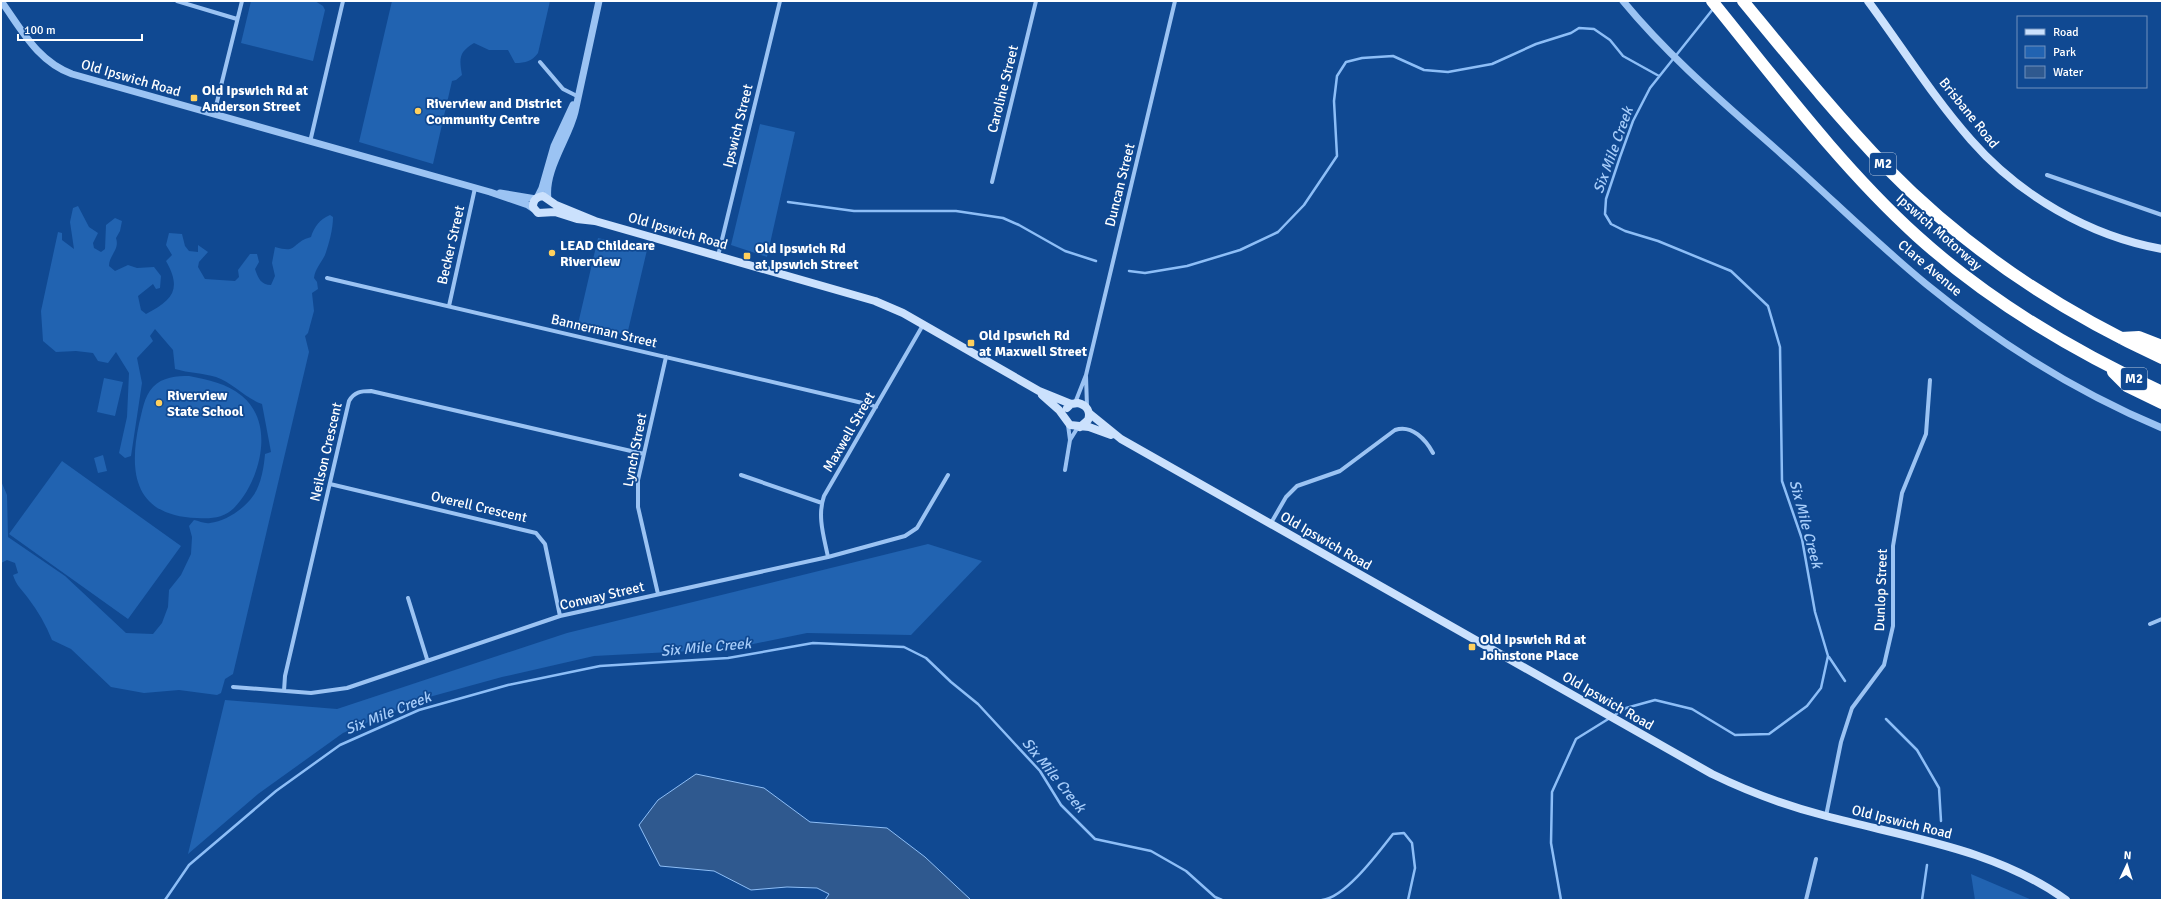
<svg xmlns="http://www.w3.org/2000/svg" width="2163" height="901" viewBox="0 0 2163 901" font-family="Signika,sans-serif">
	<rect width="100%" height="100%" fill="#104992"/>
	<!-- green -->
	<path fill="#2163b1" d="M251,1h64l8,5 2,4 -12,51 -72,-18z
		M392,1h158l-12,52c-6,8 -12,10 -23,10l-7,-13h-19l-15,-7c-15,9 -15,15 -12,32l-6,5 -4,1 -19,83 -74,-22z
		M760,124l35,8 -28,125 -36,-12z
		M78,206l11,21 9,6 -5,10 1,5 7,4 4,-3 1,-24 9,-7 7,3 -2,10 -4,7c4,12 -7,17 -7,28l6,5 13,-6 9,3 17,-1 7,9 -1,12 -4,1 -3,-5 -15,12 3,14 5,4c27,-14 36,-25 20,-53l6,-6 -6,-10 3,-12 13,1 3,12 4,5 9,1v-7l10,7 -9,10 -1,5 7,12 30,2 4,-4 -1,-7 12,-16h7l2,8 -4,7c3,9 6,16 16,16l4,-9 -3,-13 3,-16c24,7 15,-4 36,-10 3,-10 9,-18 19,-22l3,2c0,12 -4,27 -8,38 -4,8 -10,14 -11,23l3,4 1,7 -6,4 2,18 -6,22 -3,3 4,16 -76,322 -8,5 -4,14 -4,2 -38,-5 -35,3 -33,-6 -40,-38 -19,-9c-6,-15 -14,-29 -24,-42 -7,-10 -11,-11 -15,-23l5,-2 -3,-10 -8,-3 -6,3v-82l6,14 1,42 57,39 61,57 27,1 9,-11 6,-16 1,-17 12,-15 10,-21 1,-17 -3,-11 5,-6c5,1 11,4 16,3 16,-2 34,-14 43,-27 8,-11 11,-29 12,-42l6,-2 -9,-48c-17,-6 -29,-21 -46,-27 -13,-4 -27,-4 -41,-8l-2,-19 -18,-21 -5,7 3,5 -16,17 5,25 -11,73 -6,2 -6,-5 8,-36 2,-44 -13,-21 -8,11 -10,-2 -5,-8 -17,-2 -20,1 -13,-11 -2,-30 17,-79 4,1v7l12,9 -4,-27 3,-14z
		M598,238l49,12 -20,85 -49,-11z
		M189,376c20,4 37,7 53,20 34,28 18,85 -8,112 -10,10 -23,11 -37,10 -61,-2 -69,-43 -58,-94 3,-12 5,-28 14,-37 9,-10 24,-11 36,-11z
		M104,378l19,4 -8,34 -18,-4z
		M103,455l4,16 -9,2 -4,-15z
		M62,461l119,85 -53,73 -119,-85z
		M928,544l54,17 -71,74 -104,-2 -78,16 -135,7 -92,21 -80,22 -79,34 -85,61 -70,60 37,-154 112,9 230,-76z
		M1971,874l61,26h-57z"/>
	<!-- water -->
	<path fill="#2f598f" stroke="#8dbef7" d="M696,774l68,14 46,34 77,6 38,29 46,43h-146l4,-6 -12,-6 -30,-1 -36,3 -37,-19 -54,-5 -21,-41 19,-25z"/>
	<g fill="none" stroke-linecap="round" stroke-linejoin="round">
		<!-- stream -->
		<path stroke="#8dbef7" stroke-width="2.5" d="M788,202l66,9h102l47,7 16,7 46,26 31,10
			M1129,271l16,2 42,-7 53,-16 38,-18 26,-27 33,-49 -3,-55 3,-25 9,-14 16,-4 31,-2 31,14 24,2 44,-8 44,-20 35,-11 8,-5 15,1 16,11 13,16 36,20
			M1829,657l16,24
			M1886,719l31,31 22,38 2,33
			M165,900l24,-35 87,-74 64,-46 79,-35 89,-25 92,-19 128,-8 85,-15 91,4 22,11 25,24 27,22 62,67 21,34 34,34 56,12 35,20 29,26 7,3
			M1322,900c23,-2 56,-47 71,-66l11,-1 8,10 3,25 -7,32
			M1561,900l-10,-57 1,-51 24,-53 50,-31 29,-8 37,9 43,26 34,-1 38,-28 14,-18 7,-32 -13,-44 -13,-73 -20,-58 -2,-134 -12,-41 -37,-35 -73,-30 -33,-10 -14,-7 -6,-10 1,-15 14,-42 13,-36 17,-33 63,-79
			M1922,900l5,-35"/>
		<!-- minor -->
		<path stroke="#9bc3f3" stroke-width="4" d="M177,1l60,18
			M540,62l23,27 14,7
			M214,114l28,-113
			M310,142l33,-141
			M2047,175l115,40
			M992,182l44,-181
			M718,256l62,-255
			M327,278l544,127 5,2
			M449,306l26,-118
			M1086,376l1,31
			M1075,403l11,-28 89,-374
			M1070,440l8,-13
			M1065,470l5,-30 -2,-15
			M741,475l81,28
			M330,484l206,49 9,11 15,72
			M1271,523l15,-26 11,-11 43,-15 55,-41c17,-6 31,10 38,23
			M828,557c-4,-20 -11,-41 -4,-61l99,-171
			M658,594l-20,-87v-27l28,-123
			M408,598l19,61
			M2150,624l12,-5
			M233,687l78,6 36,-5 213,-72 268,-59 77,-21 12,-8 31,-53
			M284,691l1,-15 64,-275c5,-9 12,-10 22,-10l273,63
			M1826,816l15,-74 11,-34 32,-43 9,-39v-80l9,-53 24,-59 4,-54
			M1806,900l10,-41"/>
		<!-- tertiary -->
		<path stroke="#9bc3f3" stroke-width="7" d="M1,1c21,29 36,60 71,73l418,118 38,13 6,4
			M1623,1c51,62 114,113 173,166 43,39 85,80 130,117 72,59 150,108 236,144
			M500,193l36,6
			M537,198l5,-10 12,-42 19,-41
			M548,199c-4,-29 21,-61 27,-87 8,-37 16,-74 24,-111"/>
		<!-- secondary -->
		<path stroke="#cbe1fd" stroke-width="8" d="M1868,1c34,46 65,96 103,139 48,55 118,96 191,109
			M595,221l-39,-16 -13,-9c-7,1 -10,4 -10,11l5,6 17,-1 22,7 18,2 280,80 28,12 136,78 32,13
			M1042,395l17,15 11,15 19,2 22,8
			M1067,408l4,-4 7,-1c9,2 13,9 10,17l-8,7
			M1089,413l32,26 591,335c37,18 75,32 114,42 83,22 169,33 240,84"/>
		<!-- motorway -->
		<path stroke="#fff" stroke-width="12" d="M1712,1c65,80 128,165 205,235 73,66 156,115 245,156
			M1743,1c47,57 93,114 144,167 79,81 173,143 275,190
			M2121,338l18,-1 23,9
			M2113,372l14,14 35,17"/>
	</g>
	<!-- markers -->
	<g fill="#ffd05d" stroke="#104992" stroke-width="1.5">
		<rect x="190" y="94" width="8" height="8" rx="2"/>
		<circle cx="418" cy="111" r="4"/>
		<circle cx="552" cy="253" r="4"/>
		<rect x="743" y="252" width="8" height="8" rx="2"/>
		<rect x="967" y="339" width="8" height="8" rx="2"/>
		<circle cx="159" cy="403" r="4"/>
		<rect x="1468" y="643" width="8" height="8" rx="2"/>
	</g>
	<g text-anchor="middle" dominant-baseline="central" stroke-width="3.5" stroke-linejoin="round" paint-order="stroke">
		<!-- shield labels -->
		<g fill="#104992" stroke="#b7c8de" stroke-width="1">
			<rect x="1870" y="153" width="26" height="22" rx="3"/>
			<rect x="2121" y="368" width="26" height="22" rx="3"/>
		</g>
		<g font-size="13" font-weight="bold" fill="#fff">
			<text x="1883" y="164">M2</text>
			<text x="2134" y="379">M2</text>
		</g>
		<!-- street labels -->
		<g font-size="14" fill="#fff" stroke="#104992">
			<text transform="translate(131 78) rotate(16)">Old Ipswich Road</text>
			<text transform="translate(1003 89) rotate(-76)">Caroline Street</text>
			<text transform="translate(1969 113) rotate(51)">Brisbane Road</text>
			<text transform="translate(738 126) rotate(-76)">Ipswich Street</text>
			<text transform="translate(1120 185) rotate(-76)">Duncan Street</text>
			<text transform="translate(678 231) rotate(16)">Old Ipswich Road</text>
			<text transform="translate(1939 232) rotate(41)">Ipswich Motorway</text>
			<text transform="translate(451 245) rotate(-77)">Becker Street</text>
			<text transform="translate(1930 268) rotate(40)">Clare Avenue</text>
			<text transform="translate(604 331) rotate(13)">Bannerman Street</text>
			<text transform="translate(849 432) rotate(-60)">Maxwell Street</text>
			<text transform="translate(635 450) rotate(-79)">Lynch Street</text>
			<text transform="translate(326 452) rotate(-77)">Neilson Crescent</text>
			<text transform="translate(479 507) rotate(13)">Overell Crescent</text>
			<text transform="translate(1326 541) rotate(30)">Old Ipswich Road</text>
			<text transform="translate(1881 590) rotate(-88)">Dunlop Street</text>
			<text transform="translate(602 596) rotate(-13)">Conway Street</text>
			<text transform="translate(1608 701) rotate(30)">Old Ipswich Road</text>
			<text transform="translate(1902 822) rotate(14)">Old Ipswich Road</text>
		</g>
		<!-- poi labels -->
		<g font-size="14" font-weight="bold" fill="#fff" stroke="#104992" text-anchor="start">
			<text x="202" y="90">Old Ipswich Rd at<tspan x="202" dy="16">Anderson Street</tspan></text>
			<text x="426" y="103">Riverview and District<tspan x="426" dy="16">Community Centre</tspan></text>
			<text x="560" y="245">LEAD Childcare<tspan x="560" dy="16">Riverview</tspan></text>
			<text x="755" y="248">Old Ipswich Rd<tspan x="755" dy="16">at Ipswich Street</tspan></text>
			<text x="979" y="335">Old Ipswich Rd<tspan x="979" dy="16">at Maxwell Street</tspan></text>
			<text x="167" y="395">Riverview<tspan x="167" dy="16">State School</tspan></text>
			<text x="1480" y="639">Old Ipswich Rd at<tspan x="1480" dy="16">Johnstone Place</tspan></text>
		</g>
		<!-- water labels -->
		<g font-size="15" font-style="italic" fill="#a7cdfa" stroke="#104992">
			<text transform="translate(1613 150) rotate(-70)">Six Mile Creek</text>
			<text transform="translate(1806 524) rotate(75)">Six Mile Creek</text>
			<text transform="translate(706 647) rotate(-5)">Six Mile Creek</text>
			<text transform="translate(388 713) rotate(-22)">Six Mile Creek</text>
			<text transform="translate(1054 775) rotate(51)">Six Mile Creek</text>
		</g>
	</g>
	<!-- border -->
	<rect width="2163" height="901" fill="none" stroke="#ffffff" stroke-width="4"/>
	<!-- legend -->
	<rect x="2017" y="16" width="130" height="72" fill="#104992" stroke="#7092be"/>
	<rect x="2025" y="29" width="20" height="6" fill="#cbe1fd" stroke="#7092be"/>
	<text x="2053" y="36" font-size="12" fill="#ffffff">Road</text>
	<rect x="2025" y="46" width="20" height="12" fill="#2163b1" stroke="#7092be"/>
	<text x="2053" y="56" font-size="12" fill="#ffffff">Park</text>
	<rect x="2025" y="66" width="20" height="12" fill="#2f598f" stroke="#7092be"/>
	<text x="2053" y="76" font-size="12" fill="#ffffff">Water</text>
	<!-- north arrow -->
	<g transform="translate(2127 865) rotate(4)" stroke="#104992" stroke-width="3" paint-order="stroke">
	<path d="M0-3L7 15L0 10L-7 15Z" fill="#ffffff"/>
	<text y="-6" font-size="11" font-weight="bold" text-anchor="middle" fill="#ffffff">N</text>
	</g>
	<!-- scale -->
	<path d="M18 34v6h124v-6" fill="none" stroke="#ffffff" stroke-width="2"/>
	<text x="24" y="34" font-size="12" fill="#ffffff" stroke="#104992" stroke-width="3" paint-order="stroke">100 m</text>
</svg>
